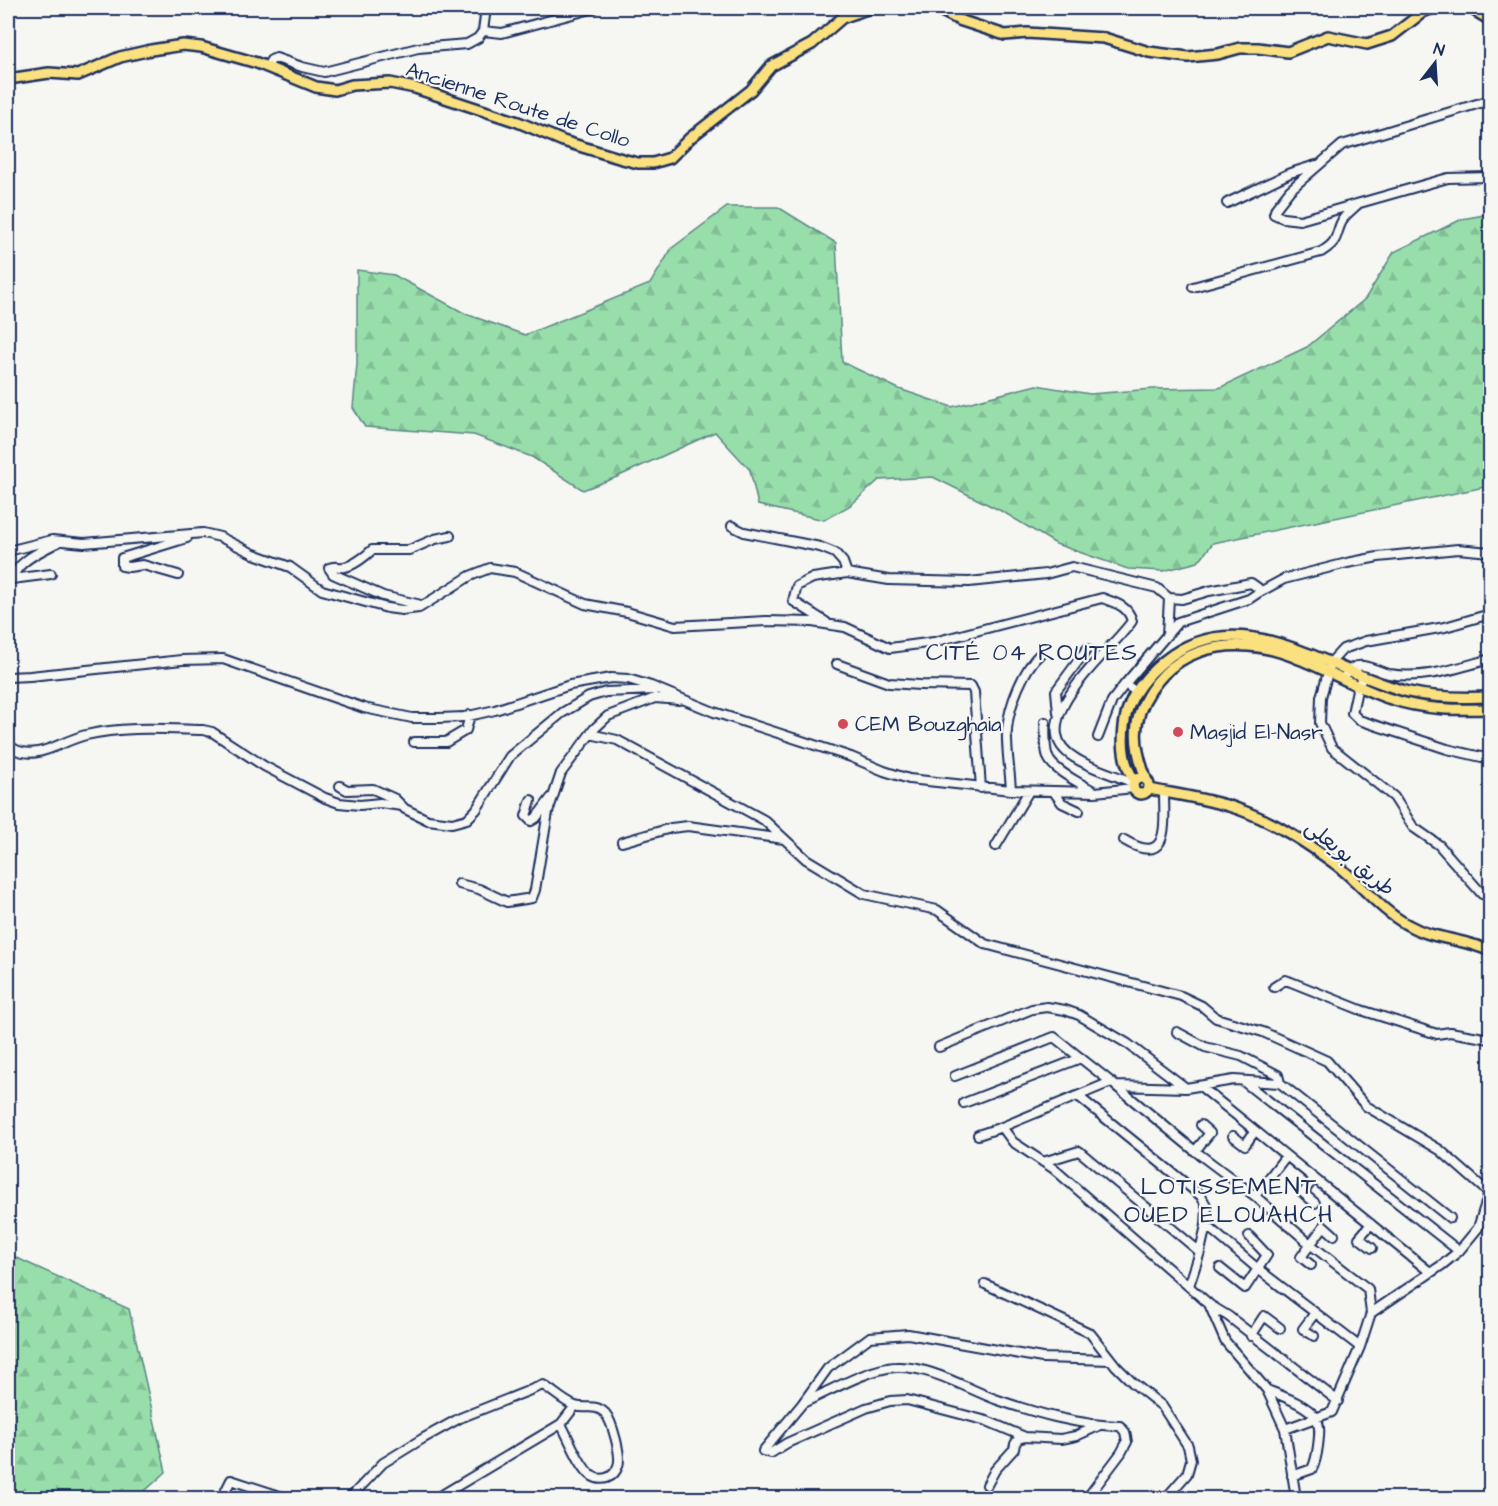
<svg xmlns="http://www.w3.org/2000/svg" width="1498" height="1506" viewBox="0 0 1498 1506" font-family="'Architects Daughter','Playpen Sans Arabic',sans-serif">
	<defs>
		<pattern id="forest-firs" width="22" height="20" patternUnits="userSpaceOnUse" patternTransform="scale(1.5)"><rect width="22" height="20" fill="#98deab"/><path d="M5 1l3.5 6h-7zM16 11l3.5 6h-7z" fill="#82bf96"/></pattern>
	</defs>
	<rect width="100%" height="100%" fill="#f6f6f2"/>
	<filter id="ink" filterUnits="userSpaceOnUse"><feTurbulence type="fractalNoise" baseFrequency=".0167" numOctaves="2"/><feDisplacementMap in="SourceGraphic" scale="12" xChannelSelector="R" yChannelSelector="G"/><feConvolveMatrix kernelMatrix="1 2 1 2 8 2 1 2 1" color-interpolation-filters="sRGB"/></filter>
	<g filter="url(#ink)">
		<!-- forest -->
		<path fill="url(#forest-firs)" stroke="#5a8684" stroke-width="1.5" d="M727,207h51l58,36 6,119 57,27 53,18 84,-22 54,9 63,-5 66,-1 88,-41 58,-48 29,-47 68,-33 28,-5v272l-277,57 -15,19 -35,9 -35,-2 -72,-25 -51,-31 -72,-36 -54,3 -28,25 -27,15 -66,-15 -8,-35 -35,-38 -98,45 -34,13 -51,-33 -58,-22 -109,-8 -12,-19 4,-44v-94l37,5 72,39 59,21 125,-51 22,-36z
			M8,1254l121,55 37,163 -29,26h-129z"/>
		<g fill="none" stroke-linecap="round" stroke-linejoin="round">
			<!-- minor casing -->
			<g stroke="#1b2f5e" stroke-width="12">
				<path id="minor" d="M483,31l19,2 93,-25
					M267,67l4,-7 5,-2 26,9 22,5 94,-24 49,-4 11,-6 5,-7 3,-23
					M1490,100l-148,45 -52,45 -14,18 -2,6 9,4 17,2 148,-42 42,-1
					M1227,203l63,-30 26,-8
					M1193,287l128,-35c20,-12 13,-17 22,-33 3,-5 10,-10 15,-15
					M732,526l12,6 76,15 15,6 8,9 4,11
					M8,551l44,-11 32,3 119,-10 17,4 34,17 36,13 32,23 65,18 15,2 17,-2 51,-32 20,-8 25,4 70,32 42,8 48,14 91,-5 46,1 33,5 45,21 44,-6 168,-44c14,5 26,8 30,23 -19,29 -115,103 -57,137 17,11 40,17 59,25
					M51,574l-39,5c6,-19 30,-28 46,-37
					M178,575l-35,-10 -14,2 -7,-1v-8l65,-20
					M1258,593l26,-14 63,-16 31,-6 80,-8 32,3
					M421,605l-38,-9 -50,-22 -4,-6c7,-3 9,0 15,-1 9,-1 22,-11 28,-17h37l26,-11 15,-3
					M1490,614l-45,13 -79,14 -23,8 -12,13 -10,35 -1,26 12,25 62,49 19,30 26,18 43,49 8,3
					M826,622l-33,-21 4,-15 16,-8 34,-5 42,7 80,2 77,-8 26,-7 85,21 12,10 13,1 27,-8 42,-8 7,5v5l-9,6 -71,23 -53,62 10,7
					M1167,635l2,-37
					M837,664l52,19 31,2 51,1 3,6 7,96
					M1346,674c12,-17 28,-3 43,0 34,6 68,-6 101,-15
					M1364,676l-6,9 -6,28 7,7 88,29 43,10
					M8,677l22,-1 152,-16 41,-1 141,49 48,10h27l25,-1 31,-7 75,-25 41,-7 17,1 23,7 63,26 137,45 33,14 25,8 102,11 84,2 39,-4
					M1058,713l-2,-22 31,-42
					M1045,722c1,11 -1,25 3,35 4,13 34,27 47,35
					M590,734l27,6 147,80 42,39 58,35 73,16 48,34 196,52 21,10 14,12 47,14 64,29 39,45 74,44 49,43 -11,35 -19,23 -17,14 -71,48 -11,34 -28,65 -47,17
					M1098,737l14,-36 13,-17
					M414,742h32l20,-12 4,-15
					M8,744c7,8 19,10 30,8 16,-3 31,-13 48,-17 38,-9 78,-6 117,-5l9,2 52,34 61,32 14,5 21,2 20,-2 22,3
					M340,786l7,4 26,-1 22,10 10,10 23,11 24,3 15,-4 9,-9 34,-54 52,-43 27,-16 17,-5 49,-2
					M1011,790c-1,-20 -5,-41 -4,-61 2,-23 16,-60 34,-76
					M1054,792l8,11 17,8
					M531,800l-5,16 5,5 5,-3 15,-20
					M1124,840c47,28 40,-17 40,-48
					M622,842l49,-14 17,-2 96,13
					M996,846l33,-55
					M459,884l20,5 28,13 25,-4 3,-8 13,-78 13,-39 33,-44 14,-13 47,-18 24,2
					M1274,987l11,-7 6,2 70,28 76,24 13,-2 40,7
					M1177,1032l28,15 36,9 37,19 2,8
					M939,1047l93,-38 15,-2 18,3 14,5 49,29 58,44 -70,-2
					M955,1076l99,-39 57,45 -109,45 11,15 41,27 155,135 16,37 42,49 18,39 11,69
					M1243,1081l216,170
					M1111,1082l84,69 60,45 55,48 58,45 3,24
					M1200,1086l230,186
					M1186,1088l48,-8 46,3 170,135
					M1078,1096l123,100 6,11 -1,18 52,44 102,78
					M964,1103l117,-45
					M978,1135l24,-8
					M1233,1136l12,9 10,-14
					M1195,1151l15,-18 -9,-8
					M1043,1162l36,-11 121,101
					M1314,1178l-11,15 12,10
					M1255,1196l31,-40
					M1371,1224l-12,14 13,10
					M1311,1265l-10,-8 23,-31 10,9
					M1220,1268l25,20 22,-33 -18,-19
					M985,1284l105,49 26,33 17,17 29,23 26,40 3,14 -4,14 -21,24
					M1189,1286l11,-34 6,-27
					M1210,1305l18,11 110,85
					M1251,1336l13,-20 16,12
					M1314,1336l-11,-7 12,-16
					M1267,1390c13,5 42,15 49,28 5,8 3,19 2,28 -1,8 -2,15 -6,23l-20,7
					M803,1403c25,-11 66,-35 93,-36 31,-2 70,21 99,32 40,14 82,26 125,27l5,6 2,10 -6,11 -34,45
					M1098,1426l-22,10 -15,3 -36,-2 -38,-16 -80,-21 -17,1 -24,7 -79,35 -16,10 -8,-2 39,-47 26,-36 42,-31 38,-3 134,24 69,2
					M987,1485l8,-15 19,-21 1,-5 3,-5 7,-2
					M222,1498l9,-18 55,18
					M350,1498l33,-35 39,-24 38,-21 83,-33c10,6 21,17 32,21 11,4 20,-3 30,7 7,8 17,43 13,53 -4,12 -16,16 -26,10 -12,-8 -24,-40 -31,-52
					M437,1498l124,-74 14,-18"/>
			</g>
			<!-- major casing -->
			<g stroke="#1b2f5e" stroke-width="14">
				<path id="major" d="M936,8l23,12 46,15 22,-2 77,5 45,14 39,5 30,-3 22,-6h18l30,4 40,-16 39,8 25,-8 31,-24 10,-4
					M1470,8l20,12
					M8,79l41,-6 29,2 42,-18 31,-7 32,-5 18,2 56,16 59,24 19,3 17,-5 38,-2 25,5 103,34 45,19 59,18 16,4h15l17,-5 20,-20 61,-48 20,-24 41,-22 30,-26 28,-10
					M1133 786a8 8 0 1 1 16 0a8 8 0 1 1-16 0Z
					M1135,781c-14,-19 -14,-47 -8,-70 7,-21 20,-36 37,-50 78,-63 166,12 245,31 26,6 54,6 81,5
					M1147,781c-13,-33 -17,-60 4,-91 34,-51 96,-53 148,-31 31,12 60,30 92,40 32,11 66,11 99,10
					M1149,789c30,6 61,10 89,20 37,13 69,34 100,57 24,19 42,44 70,59 26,15 56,13 82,26"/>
			</g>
			<!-- minor -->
			<use href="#minor" stroke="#f6f6f2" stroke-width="8"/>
			<!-- major -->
			<use href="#major" stroke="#fbe080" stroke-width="9"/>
		</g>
	</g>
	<!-- markers -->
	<g fill="#d1495b" stroke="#f6f6f2" stroke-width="2">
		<circle cx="843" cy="724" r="6"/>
		<circle cx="1178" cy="732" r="6"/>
	</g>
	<g text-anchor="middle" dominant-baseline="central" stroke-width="4.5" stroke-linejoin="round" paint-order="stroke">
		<!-- street labels -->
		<g font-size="21" fill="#1b2f5e" stroke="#f6f6f2">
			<text transform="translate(518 105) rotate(18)">Ancienne Route de Collo</text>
			<text transform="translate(1350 858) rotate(39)">طريق بويعلى</text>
		</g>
		<!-- poi labels -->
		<g font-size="21" fill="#1b2f5e" stroke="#f6f6f2" text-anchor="start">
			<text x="855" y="724">CEM Bouzghaia</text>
			<text x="1190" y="732">Masjid El-Nasr</text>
		</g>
		<!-- quarter labels -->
		<g font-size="24" letter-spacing="1.5" fill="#1b2f5e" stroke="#f6f6f2">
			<text x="1032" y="653">CITÉ 04 ROUTES</text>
			<text x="1229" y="1187">LOTISSEMENT<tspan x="1229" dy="28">OUED ELOUAHCH</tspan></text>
		</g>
	</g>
	<!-- margin -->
	<rect width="1498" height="1506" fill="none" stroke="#f6f6f2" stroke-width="30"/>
	<rect x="15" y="15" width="1468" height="1476" fill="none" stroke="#1b2f5e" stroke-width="2" filter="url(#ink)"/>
	<!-- north arrow -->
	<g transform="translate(1435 63) rotate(17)" stroke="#f6f6f2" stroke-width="4.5" paint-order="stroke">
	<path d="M0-4.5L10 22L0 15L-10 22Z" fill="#1b2f5e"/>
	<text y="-9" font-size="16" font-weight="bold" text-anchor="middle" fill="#1b2f5e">N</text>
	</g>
</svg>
